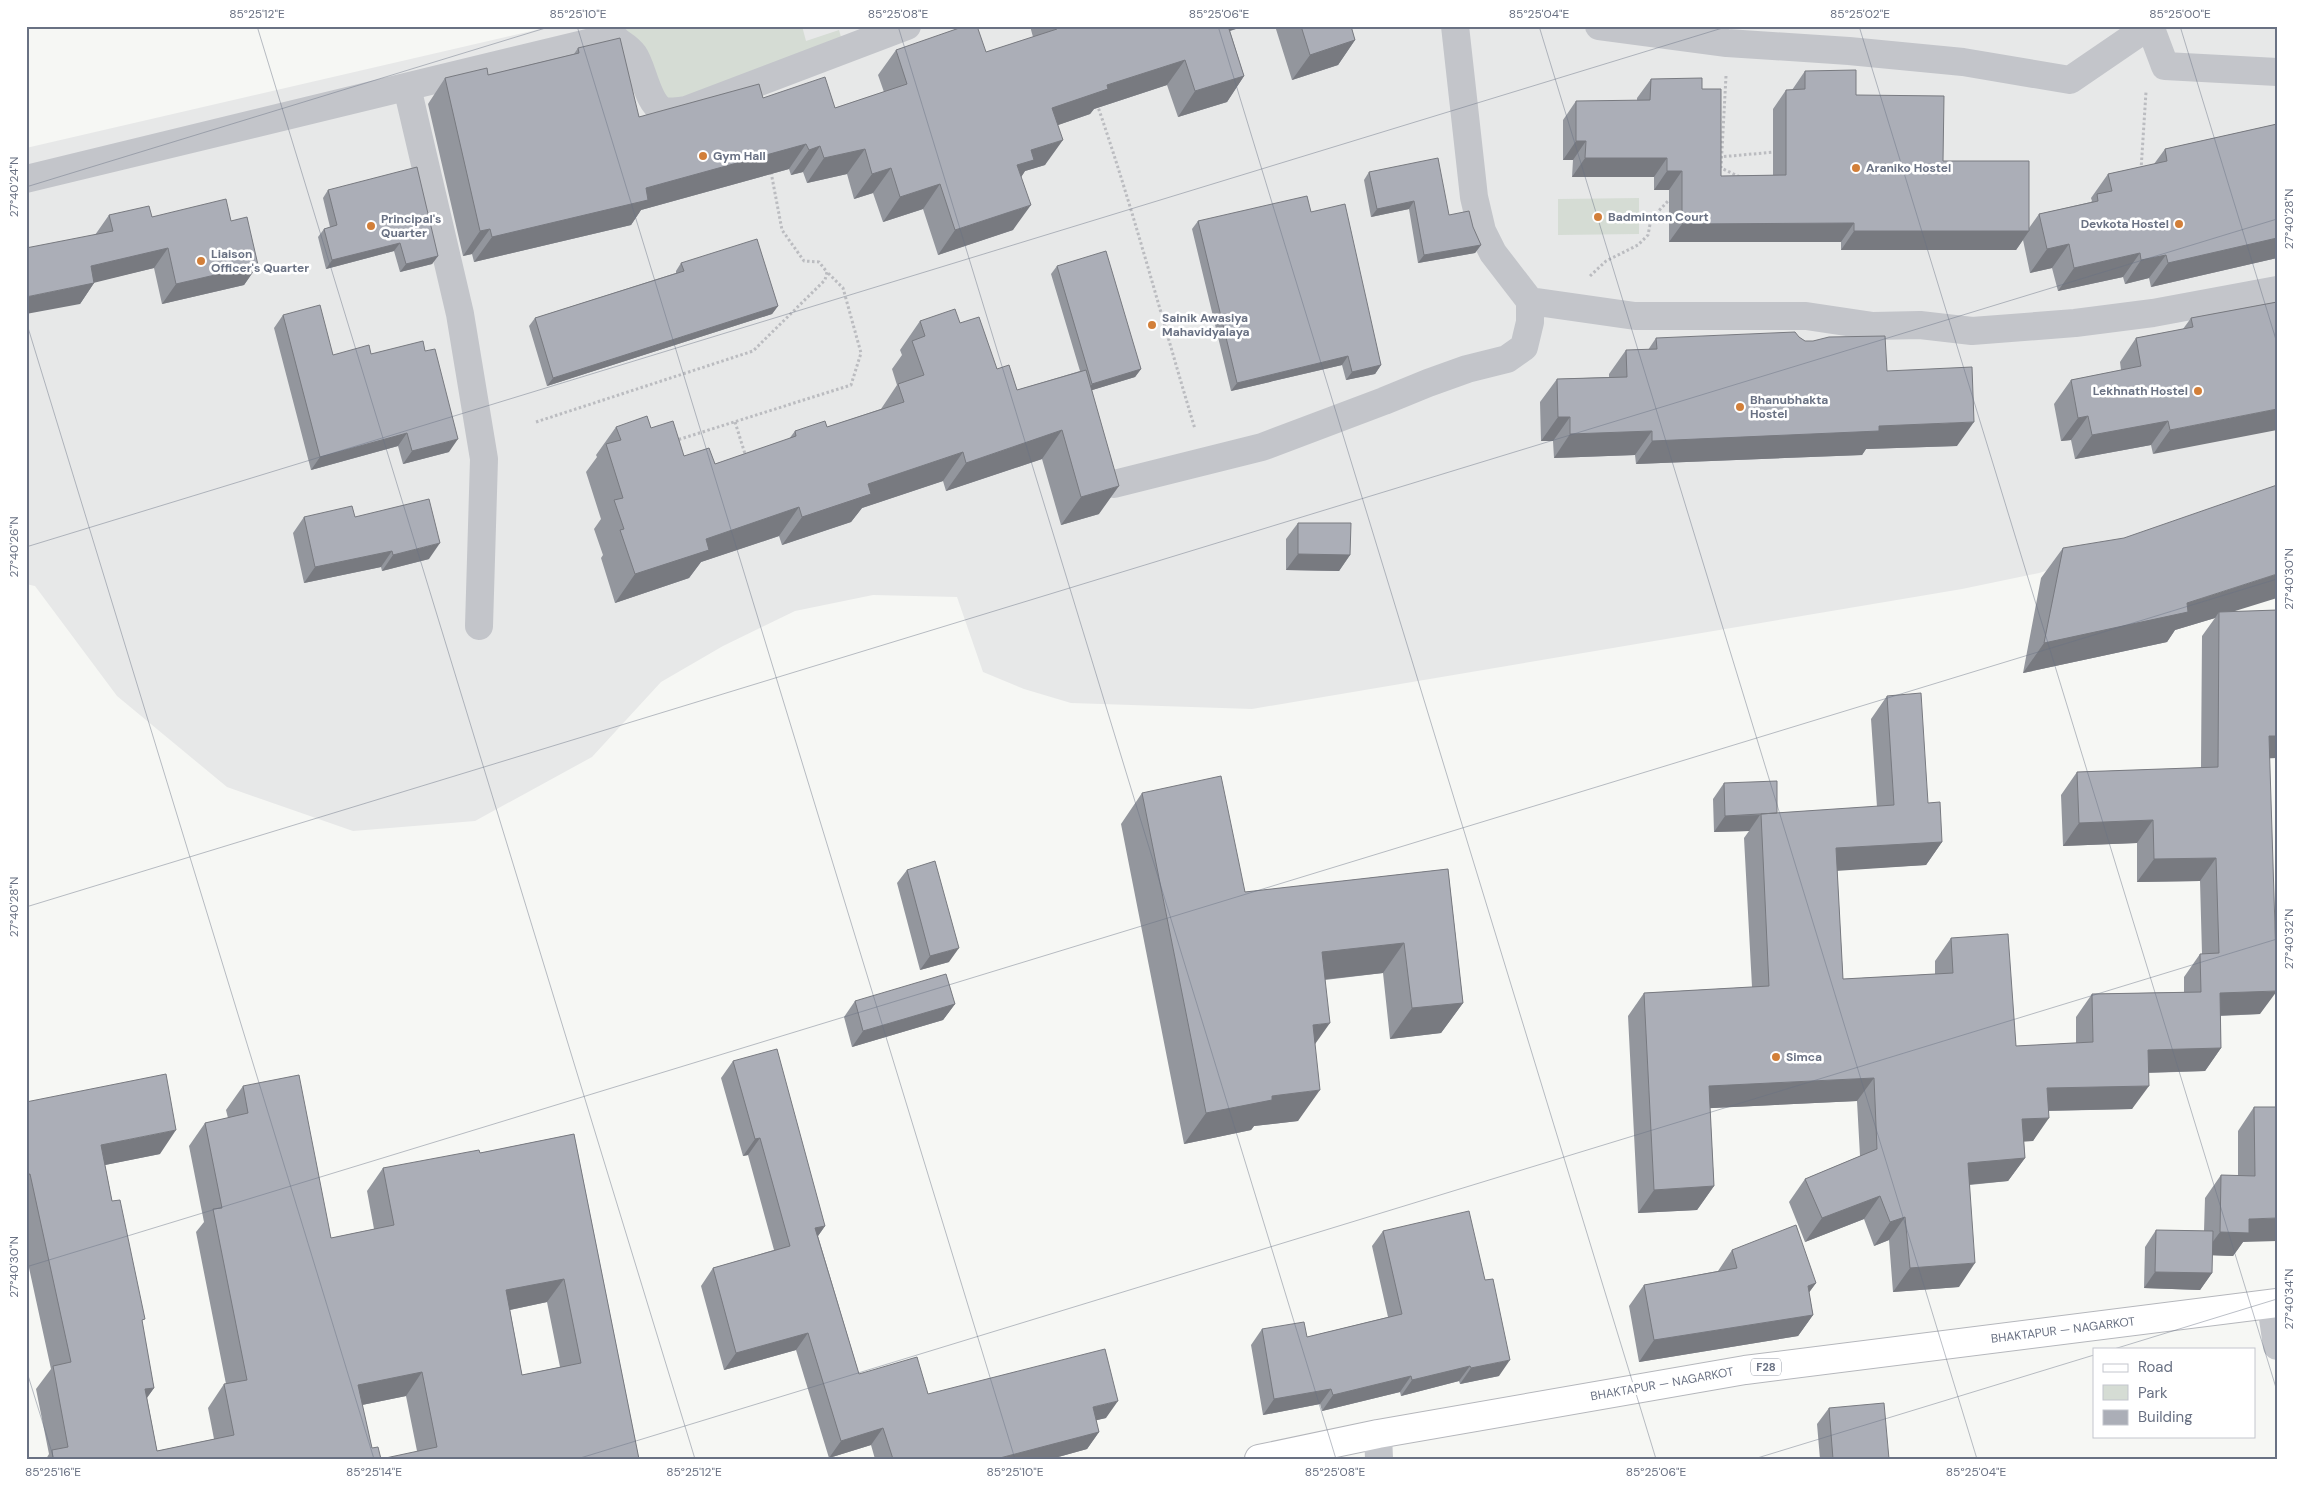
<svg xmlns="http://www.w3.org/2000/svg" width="2303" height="1485" viewBox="0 0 2303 1485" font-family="'DM Sans',sans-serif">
	<rect width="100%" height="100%" fill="#f6f7f4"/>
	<!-- built -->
	<path fill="#e7e8e8" d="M553,26h1724v475l-238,72 -77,16 -710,120 -181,-6 -47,-14 -41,-17 -26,-75 -84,-2 -78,16 -72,35 -62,36 -69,75 -117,64 -122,10 -126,-44 -110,-91 -82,-110 -9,-2v-436z"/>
	<!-- green -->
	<path fill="#d5dcd4" d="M618,26h184l4,15 33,-11 4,14 -167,61 -20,-10z
		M1639,198v36l-81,1v-36z"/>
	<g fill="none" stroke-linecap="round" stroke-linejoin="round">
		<!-- major casing -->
		<g stroke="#b5b7bc" stroke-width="30">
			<path id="major" d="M1259,1459l119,-25 367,-64 532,-67"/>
		</g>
		<!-- path -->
		<path stroke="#bbbcc0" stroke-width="3" stroke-dasharray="2.5 2.5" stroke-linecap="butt" d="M1726,76l-5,92 19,9
			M1097,104c37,107 65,216 98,325
			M1719,157l56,-5
			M2141,170l5,-78
			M1590,276l16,-15 32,-16 10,-10 3,-16 18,-19
			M536,422l217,-71 72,-71 2,-8 -8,-10 -15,-1 -22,-31 -11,-58
			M735,422l11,35
			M674,441l177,-56 10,-32 -18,-65 -16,-16"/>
		<!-- minor -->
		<path stroke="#c3c5ca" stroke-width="28" d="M609,26c6,20 15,15 25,29 9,13 13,47 28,55 7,3 17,1 24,0l221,-84
			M1455,26l19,171 8,34 11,22 37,48 105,15h171l67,10 47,-1 52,6 103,-8 78,-10 124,-23
			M1599,26l128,17 122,8 114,11 107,18 79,-54
			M2150,26l15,40 112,6
			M407,87l53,227 24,145 -5,167
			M26,179l586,-142
			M1114,484l148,-37 122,-46 44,-18 39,-14 40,-10 17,-12 6,-25v-21
			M2271,1305l6,41
			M1378,1434l1,25"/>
		<!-- major -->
		<use href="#major" stroke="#fff" stroke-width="28"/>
	</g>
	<!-- wall -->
	<path fill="#93969d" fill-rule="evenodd" d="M1030,26h215l-15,5 14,45 -17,26 -49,15 -11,-32 -73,24 -4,5 -32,11 -13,40 -20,6 -4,6 -8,53 -75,25 -15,-46 -40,13 -10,-29 -19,6 -7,-25 -40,9 -4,-11 -12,3 -2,-6 -148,41 -10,15 -157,37 -2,-8 -9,2 -35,-152 17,-26 43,-3 86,-21 4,-6 61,69 124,-19 72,10 49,-16 -6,-17 18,-25 90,2 47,-15z
		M1275,26h79l-3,1 4,13 -17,25 -46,15z
		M1805,71l51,24 173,133 10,-14 52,-12 1,-1 -1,-3 17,-24 46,-10 11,-15 112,-25v134l-126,29 -2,-9 -24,6 -2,-7 -65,14 -6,-23 -22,5 -7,-33 -7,10h-175v-8h-172v-52h-15v-13h-82l1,-17h-10v-40l13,-19h61v-3l14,-19 51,10 19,87 52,-1v-66l13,-19h6z
		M1369,172l80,43 24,12 8,18 -6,8 -57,10 -9,-54 -38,8 -7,-37z
		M328,190l110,66 -6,8 -32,8 -6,-21 -68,18 -8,-32 6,-8 6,-2 -7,-29z
		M1311,212l70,153 -6,9 -29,6 -4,-15 -111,26 -39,-162 6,-8z
		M109,215l122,6 27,44 -14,20 -82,19 -8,-36 -60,14v1l-14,21 15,-69z
		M681,263l97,43 -6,8 -225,72 -18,-60 6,-8 141,-45v-2z
		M1057,266l84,103 -6,8 -43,13 7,124 -38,11 -19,-66 -96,32 -3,-10 -81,27 -11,14 -69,23 -3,-9 -78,26 -12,16 -74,25 -14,-45 2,-3 -9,-26 7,-10 -15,-47 11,-15 -1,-2 20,-28 35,1 33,28 31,8 74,-25 6,-8 32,-4 54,-18 16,-24 -5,-16 10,-14 -2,-5 20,-29 40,2 37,46 20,21 63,-19 -29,-97z
		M2277,302l-124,152 -2,-9 -76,14 -4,-19 -10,1 -7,-37 17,-24 50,-10 -1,-8 16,-24 47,-9 8,-11z
		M283,315l50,40 38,-1 78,98 -46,12 -5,-18 -87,24 -37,-142z
		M1799,337l6,4 82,30 70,75 -91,3 -4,6 -226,9 -1,-9 -81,3 -1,-17h-12l-1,-39 17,-23 52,-2v-3l17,-24h22l8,-12z
		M304,517h51l74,42 -47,12 -1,-4 -77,16 -11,-50z
		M1298,523l52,32 -11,16 -53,-1v-31z
		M2063,548l170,64 44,-2v148h-8l-9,256 -39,2v32l-16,23 -57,2 -16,36 -83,2 -16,30h-9l1,17 -17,23 -38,4 -11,102 -66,5 -4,-52 -15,6 -10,-27 -59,23 -16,-40 16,-23 55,-23 -3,-55 -147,7 4,78 -17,24 -59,3 -10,-197 16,-23 108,-6 -8,-149 5,-7 -35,1 -1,-33 11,-16 53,30 100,-6 -6,-88 16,-23 55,146 -16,23 -89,5 6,109 92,-5v-13l16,-23 65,108 60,-3v-26l16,-23 92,-2v-15l16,-23h2l-2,-73 -63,1v-39l-74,3 -2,-51 16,-23 124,-4 1,-132 13,-18 -40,12 -8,12 -144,31 18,-95z
		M1142,793l103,99 203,-23 15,134 -22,30 -51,6 -7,-66 -58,7 -10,65 -17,76 -44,5 -3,4 -67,14 -63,-320z
		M907,870l42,92 -29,8 -23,-87z
		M855,1001l100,3 -12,16 -91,27 -8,-30z
		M733,1061l92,165 -7,10 41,138 69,20 178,24 -10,2 3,12 -12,17 -36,10h-176l-4,-14 -42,13 -33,-108 -72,20 -23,-84 12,-18 61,-18 -26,-95 -5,1 -22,-78z
		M243,1086l88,152 43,-9 -7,-38 16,-23 97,-15 94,-19 65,325 -222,-8 -11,-55 -44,9 10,43 9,11h-335l3,-5 -13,-65 15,-20 -25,-115v-152l134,52 -55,11 7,36 30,122 12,65 -7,10 10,53 57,-12 -6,-31 16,-24h2l-30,-152 8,-10 -15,-76 16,-23 23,-5 -2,-8zM547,1302l13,65 -38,8 -12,-65z
		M2254,1107h23l-34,135 -10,14 -21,-1v18l-12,17 -56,-2 1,-41 11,-17 48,1 1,-33 16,-23 17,1v-45z
		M1383,1231l116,145 -39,8 -1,-3 -58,15 -1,-4 -78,19 -2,-7 -57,11 -12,-70 11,-16 45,8 81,-20 -16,-71z
		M1732,1250l84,33 -7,9 4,23 -15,21 -159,26 -10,-56 15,-21 74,-14z
		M1829,1408l60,51h-69l-3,-35z"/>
	<!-- shaded-wall -->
	<path fill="#787a80" d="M1215,26h30l-38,12z
		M1355,40l-17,25 -46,15 18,-25z
		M1185,60l-18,25 -73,24 -4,5 -55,19 17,-25 55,-23z
		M1244,76l-17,26 -49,15 17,-26z
		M1063,140l-18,25 -20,6 -9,14 1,-20 14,-15z
		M1576,141h10l-13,19h-10z
		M806,144l-17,25 -148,41 -10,15 -157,37 18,-25 154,-49z
		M820,146l-17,26 -12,3 18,-25z
		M865,149l-18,25 -40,9 17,-25z
		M1585,158h82l-13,19h-82z
		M891,168l-18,25 -19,6 18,-25z
		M1667,171h15l-13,19h-15z
		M940,184l-17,25 -40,13 17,-25z
		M1414,201l-5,8 -38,8 6,-8z
		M1031,205l-18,25 -75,25 17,-25z
		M1854,223l-13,19h-172l13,-18z
		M490,229l-18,25 -9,2 17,-25z
		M1854,231h175l-13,19h-175z
		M2277,238v20l-126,29 17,-24z
		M400,243l-6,8 -68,18 6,-9z
		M2069,244l-17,24 -22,5 17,-24z
		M1481,245l-6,8 -57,10 6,-8z
		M168,248l-14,20 -77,19 14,-21z
		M2140,253l-17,24 -65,14 16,-23z
		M2166,255l-17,23 -24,6 16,-24z
		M438,256l-6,8 -32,8 6,-8z
		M258,265l-14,20 -82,19 14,-20z
		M94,283l-14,21 -54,10v-17z
		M778,306l-6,8 -225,72 6,-8z
		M1348,356l-6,9 -111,26 6,-8z
		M1381,365l-6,9 -29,6 6,-8z
		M1141,369l-6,8 -49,15 6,-8z
		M2277,409v21l-124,24 17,-24z
		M2088,416l-17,24 -10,1 17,-23z
		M1558,417h12l-17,24h-12z
		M2168,421l-17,24 -76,14 17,-24z
		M1974,422l-17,24 -91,3 -4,6 -226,9 16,-23 227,-15z
		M1062,430l-20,29 -96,32 20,-28z
		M1652,431l-17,24 -81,3 16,-24z
		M407,433l-9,13 -87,24 9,-13z
		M458,439l-9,13 -46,12 9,-13z
		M963,452l-20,29 -81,27 -11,14 -69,23 20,-28 66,-33z
		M1119,486l-20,28 -38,11 20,-28z
		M799,507l-20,29 -78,26 -12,16 -74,25 20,-29 71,-35z
		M440,543l-11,16 -47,12 11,-16z
		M392,551l-11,16 -77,16 11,-16z
		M1298,554l52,1 -11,16 -53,-1z
		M2277,574v24l-58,18v-4l-4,6 -40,12 -8,12 -144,31 21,-30 143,-40z
		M2269,736h8v22l-25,1z
		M1760,815l-11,16 -35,1 11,-16z
		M2153,820l-16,23 -74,3 16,-23z
		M1942,842l-16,23 -106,7 16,-24z
		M2216,858l-16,23 -63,1 17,-23z
		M1404,943l-21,30 -83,9 22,-30z
		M959,948l-10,14 -29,8 10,-14z
		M2277,991l-17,23 -56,2 16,-23z
		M1463,1003l-22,30 -51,6 22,-31z
		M955,1004l-12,16 -91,27 11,-16z
		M1330,1023l-22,31 5,-29z
		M2221,1048l-16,23 -73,2 16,-23z
		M1874,1078l-17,23 -164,8 16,-23z
		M2149,1086l-17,23 -101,2 16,-23z
		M1320,1090l-22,31 -44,5 -3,4 -67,14 22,-31 66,-17z
		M2049,1118l-16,23 -27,2 16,-24z
		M176,1130l-16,24 -75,15 16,-24z
		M760,1138l-12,17 -5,1 12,-17z
		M2025,1158l-17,23 -56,5 16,-23z
		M26,1174h4l-4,6z
		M1714,1186l-17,24 -59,3 16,-23z
		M1880,1196l-16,23 -59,23 17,-24z
		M1905,1217l-16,23 -15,6 16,-24z
		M2277,1218v23l-34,1 -10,14 -30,-1 17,-23 29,-13z
		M825,1226l-12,17 2,-15z
		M1975,1263l-16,24 -66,5 17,-24z
		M2155,1272l57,1 -12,17 -56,-2z
		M564,1279l-17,23 -57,12 16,-24z
		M1816,1283l-16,22 8,-19z
		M1813,1315l-15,21 -159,26 15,-22z
		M808,1333l-12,17 -72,20 12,-17z
		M1510,1360l-11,16 -39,8 11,-16z
		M1470,1366l-11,15 -58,15 11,-16z
		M422,1372l-16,24 -64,13 16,-24z
		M1411,1376l-11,16 -78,19 11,-16z
		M154,1388l-17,23 8,-22z
		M1331,1389l-11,15 -57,11 11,-16z
		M1118,1401l-12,17 -25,6 12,-17z
		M883,1428l-12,17 -42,13 12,-17z
		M1099,1432l-12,17 -36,10h-55z"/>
	<!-- building -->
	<path fill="#abaeb7" stroke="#787a80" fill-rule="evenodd" d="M965,26h12l9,26 71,-23 -1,-3h172l16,50 -49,15 -10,-31 -78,25 1,4 -56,19 11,32 -32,10 3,10 -17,5 14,40 -76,25 -15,-46 -40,13 -9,-29 -19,6 -7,-25 -41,9 -4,-12 -11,4 -3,-6 -160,44 2,12 -156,37 -2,-8 -10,2 -35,-153 42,-10 1,7 91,-22 -1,-5 42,-10 19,79 120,-33 4,14 62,-21 10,31 72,-24 -11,-34z
		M1301,26h50l4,14 -45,15z
		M1856,70v25l88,1 -1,65h86v70h-175v-8l-172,1v-53h-15v-13h-82l1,-17h-10v-40l74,-1 1,-21 51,-1v11h19v87l65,-1v-85l19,-1v-18z
		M2277,124v114l-109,25 -2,-8 -25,5 -1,-7 -66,15 -5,-24 -22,5 -8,-35 59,-13 -1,-7 15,-3 -4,-17 59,-13 -2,-12z
		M1438,158l11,57 20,-4 4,16 8,18 -57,10 -10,-54 -37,8 -8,-37z
		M417,167l21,89 -32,8 -6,-21 -68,17 -8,-31 13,-4 -9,-35z
		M1307,196l4,16 34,-8 36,161 -29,7 -4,-16 -111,27 -39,-162z
		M226,199l5,22 16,-4 11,48 -82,19 -8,-36 -77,18 3,17 -68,14v-49l87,-17 -4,-16 40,-9 3,11z
		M757,239l21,67 -225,72 -18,-60 149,-47 -3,-8z
		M1106,251l35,118 -49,15 -35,-118z
		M2277,302v107l-107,21 -2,-9 -76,14 -4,-19 -10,2 -7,-38 70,-14 -5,-28 57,-11 -2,-9z
		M320,305l13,50 36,-10 2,9 52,-13 2,10 10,-2 23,90 -46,12 -5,-18 -87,24 -37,-142z
		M955,309l5,14 19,-6 18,52 12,-4 8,25 69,-20 33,116 -38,11 -19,-67 -96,33 -3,-11 -95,32 3,10 -69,23 -3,-10 -93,32 3,11 -74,24 -15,-44 4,-1 -10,-29 9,-2 -17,-54 15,-4 -5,-13 31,-11 4,12 22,-7 11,35 25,-8 6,16 81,-28 -1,-5 30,-10 2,6 77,-25 -6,-18 26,-9 -12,-34 13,-5 -5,-15z
		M1795,332l4,5 6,4h8l16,-4 56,-1 2,35 85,-4 2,55 -95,4v5l-227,10v-10l-82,3v-17h-12l-1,-38 70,-2 -1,-27 31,-1 -1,-11z
		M2277,485v89l-90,29 1,9 -144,31 19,-95 61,-10z
		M429,499l11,44 -47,12 -1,-4 -77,16 -11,-50 48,-11 3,11z
		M1298,523h53l-1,32 -52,-1z
		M2277,610v126h-8l8,255 -57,2 1,55 -73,2 1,36 -102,2 2,30 -27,1 3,39 -57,5 7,100 -65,5 -5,-51 -15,5 -10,-26 -58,22 -17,-39 72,-30 -3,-71 -165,8 5,100 -60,4 -10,-197 125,-7 -8,-172 133,-9 -7,-109 34,-3 7,110 12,-1 2,40 -106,6 7,131 110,-6 -2,-35 57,-4 8,112 77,-4 -1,-48 109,-2 -1,-38 19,-1 -3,-95 -62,1 -1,-39 -74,3 -2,-51 141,-5 1,-155z
		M1221,776l24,116 203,-23 15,134 -51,5 -8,-65 -82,9 8,71 -17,2 7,65 -48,6v4l-66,13 -64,-320z
		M1777,781v32l-52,3 -1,-33z
		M935,861l24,87 -29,8 -23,-86z
		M946,974l9,30 -92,27 -8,-30z
		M777,1049l48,177 -10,2 44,146 58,-17 11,37 177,-45 13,52 -25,6 6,25 -103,27h-103l-10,-31 -42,13 -33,-108 -72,20 -23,-85 77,-22 -30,-108 -5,1 -22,-78z
		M166,1074l10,56 -75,15 11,56 8,-1 25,119 -3,1 12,68 -9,1 12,62 77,-16 -10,-51 23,-4 -34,-171 9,-1 -17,-85 43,-10 -5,-27 56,-11 32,163 63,-13 -11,-57 96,-18 1,3 94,-19 65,325h-258l56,-12 -15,-75 -64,13 14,63 6,-1 3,12h-328l-1,-9 16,-3 -15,-81 18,-4 -41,-188h-4v-72zM564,1279l17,84 -59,12 -16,-85z
		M2254,1107h23v111l-28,1v14l-29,-1 1,-57 34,1z
		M1469,1211l16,69 8,-1 17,81 -39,8 -1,-2 -58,14 -1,-4 -78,19 -2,-6 -57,10 -12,-70 42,-7 3,15 95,-23 -19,-83z
		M1796,1225l20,58 -8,3 5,29 -159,25 -10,-55 93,-17 -5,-18z
		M2156,1230l57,1 -1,42 -57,-1z
		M1884,1403l5,56h-56l-4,-51z"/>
	<!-- ticks -->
	<path fill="none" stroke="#697183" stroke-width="1" stroke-opacity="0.45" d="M257,26l438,1433M577,26l438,1433M898,26l438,1433M1218,26l438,1433M1539,26l438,1433M1859,26l418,1365M2180,26l97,317M26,187l526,-161M26,321l348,1138M26,547l1703,-521M26,907l2251,-688M26,1267l2251,-688M2114,1349l163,-50M26,1369l28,90M577,1459l1700,-520M1754,1459l340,-104"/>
	<!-- markers -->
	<g fill="#d27f39" stroke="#fff" stroke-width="2">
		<circle cx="703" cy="156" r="5"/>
		<circle cx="1856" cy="168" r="5"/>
		<circle cx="1598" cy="217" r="5"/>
		<circle cx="2179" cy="224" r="5"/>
		<circle cx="371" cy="226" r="5"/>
		<circle cx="201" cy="261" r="5"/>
		<circle cx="1152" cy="325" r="5"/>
		<circle cx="2198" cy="391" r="5"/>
		<circle cx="1740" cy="407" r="5"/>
		<circle cx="1776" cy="1057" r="5"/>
	</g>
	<g text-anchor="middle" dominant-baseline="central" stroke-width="5" stroke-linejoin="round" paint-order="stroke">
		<!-- shield labels -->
		<rect fill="#fff" stroke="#969ca8" stroke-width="1" x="1751" y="1358.5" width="30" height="17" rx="4"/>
		<g font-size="11" font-weight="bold" fill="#697183">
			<text x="1766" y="1367">F28</text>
		</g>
		<!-- poi labels -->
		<g font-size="12" font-weight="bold" fill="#697183" stroke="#fff" text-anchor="start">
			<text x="713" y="156">Gym Hall</text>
			<text x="1866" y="168">Araniko Hostel</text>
			<text x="1608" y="217">Badminton Court</text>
			<text x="381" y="219">Principal's<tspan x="381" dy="14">Quarter</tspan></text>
			<text x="2169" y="224" text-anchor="end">Devkota Hostel</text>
			<text x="211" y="254">Liaison<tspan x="211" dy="14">Officer's Quarter</tspan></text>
			<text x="1162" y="318">Sainik Awasiya<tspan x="1162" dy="14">Mahavidyalaya</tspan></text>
			<text x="2188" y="391" text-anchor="end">Lekhnath Hostel</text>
			<text x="1750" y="400">Bhanubhakta<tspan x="1750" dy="14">Hostel</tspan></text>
			<text x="1786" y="1057">Simca</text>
		</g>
		<!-- street labels -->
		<g font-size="12" fill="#697183" stroke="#fff">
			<text transform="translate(2063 1330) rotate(-7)">BHAKTAPUR — NAGARKOT</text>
			<text transform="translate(1662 1384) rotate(-10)">BHAKTAPUR — NAGARKOT</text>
		</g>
	</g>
	<!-- border -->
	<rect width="2303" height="1485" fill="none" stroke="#ffffff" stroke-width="55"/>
	<!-- legend -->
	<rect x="2093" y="1348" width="162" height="90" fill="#ffffff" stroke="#c3c6cd"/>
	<rect x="2103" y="1364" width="25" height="8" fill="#ffffff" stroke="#c3c6cd"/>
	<text x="2138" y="1372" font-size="15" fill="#697183">Road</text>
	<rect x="2103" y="1385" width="25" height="15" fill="#d5dcd4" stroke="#c3c6cd"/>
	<text x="2138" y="1398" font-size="15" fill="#697183">Park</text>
	<rect x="2103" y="1410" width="25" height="15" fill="#abaeb7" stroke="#c3c6cd"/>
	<text x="2138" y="1422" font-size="15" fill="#697183">Building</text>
	<rect x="28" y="28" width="2248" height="1430" fill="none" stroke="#697183" stroke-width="2"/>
	<g font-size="12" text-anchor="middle" fill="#697183">
		<text x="257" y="18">85°25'12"E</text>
		<text x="578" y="18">85°25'10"E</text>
		<text x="898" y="18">85°25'08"E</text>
		<text x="1219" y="18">85°25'06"E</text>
		<text x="1539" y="18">85°25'04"E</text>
		<text x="1860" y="18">85°25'02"E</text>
		<text x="2180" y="18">85°25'00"E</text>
		<text transform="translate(14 187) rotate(-90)" y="4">27°40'24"N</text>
		<text transform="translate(2289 219) rotate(-90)" y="4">27°40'28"N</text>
		<text transform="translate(14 547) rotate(-90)" y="4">27°40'26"N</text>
		<text transform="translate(2289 579) rotate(-90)" y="4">27°40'30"N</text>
		<text transform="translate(14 907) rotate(-90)" y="4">27°40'28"N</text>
		<text transform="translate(2289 939) rotate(-90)" y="4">27°40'32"N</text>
		<text transform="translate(14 1267) rotate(-90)" y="4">27°40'30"N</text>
		<text transform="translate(2289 1299) rotate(-90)" y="4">27°40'34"N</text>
		<text x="53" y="1476">85°25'16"E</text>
		<text x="374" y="1476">85°25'14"E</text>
		<text x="694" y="1476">85°25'12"E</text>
		<text x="1015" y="1476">85°25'10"E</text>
		<text x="1335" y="1476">85°25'08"E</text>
		<text x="1656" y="1476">85°25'06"E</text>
		<text x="1976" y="1476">85°25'04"E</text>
	</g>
</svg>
